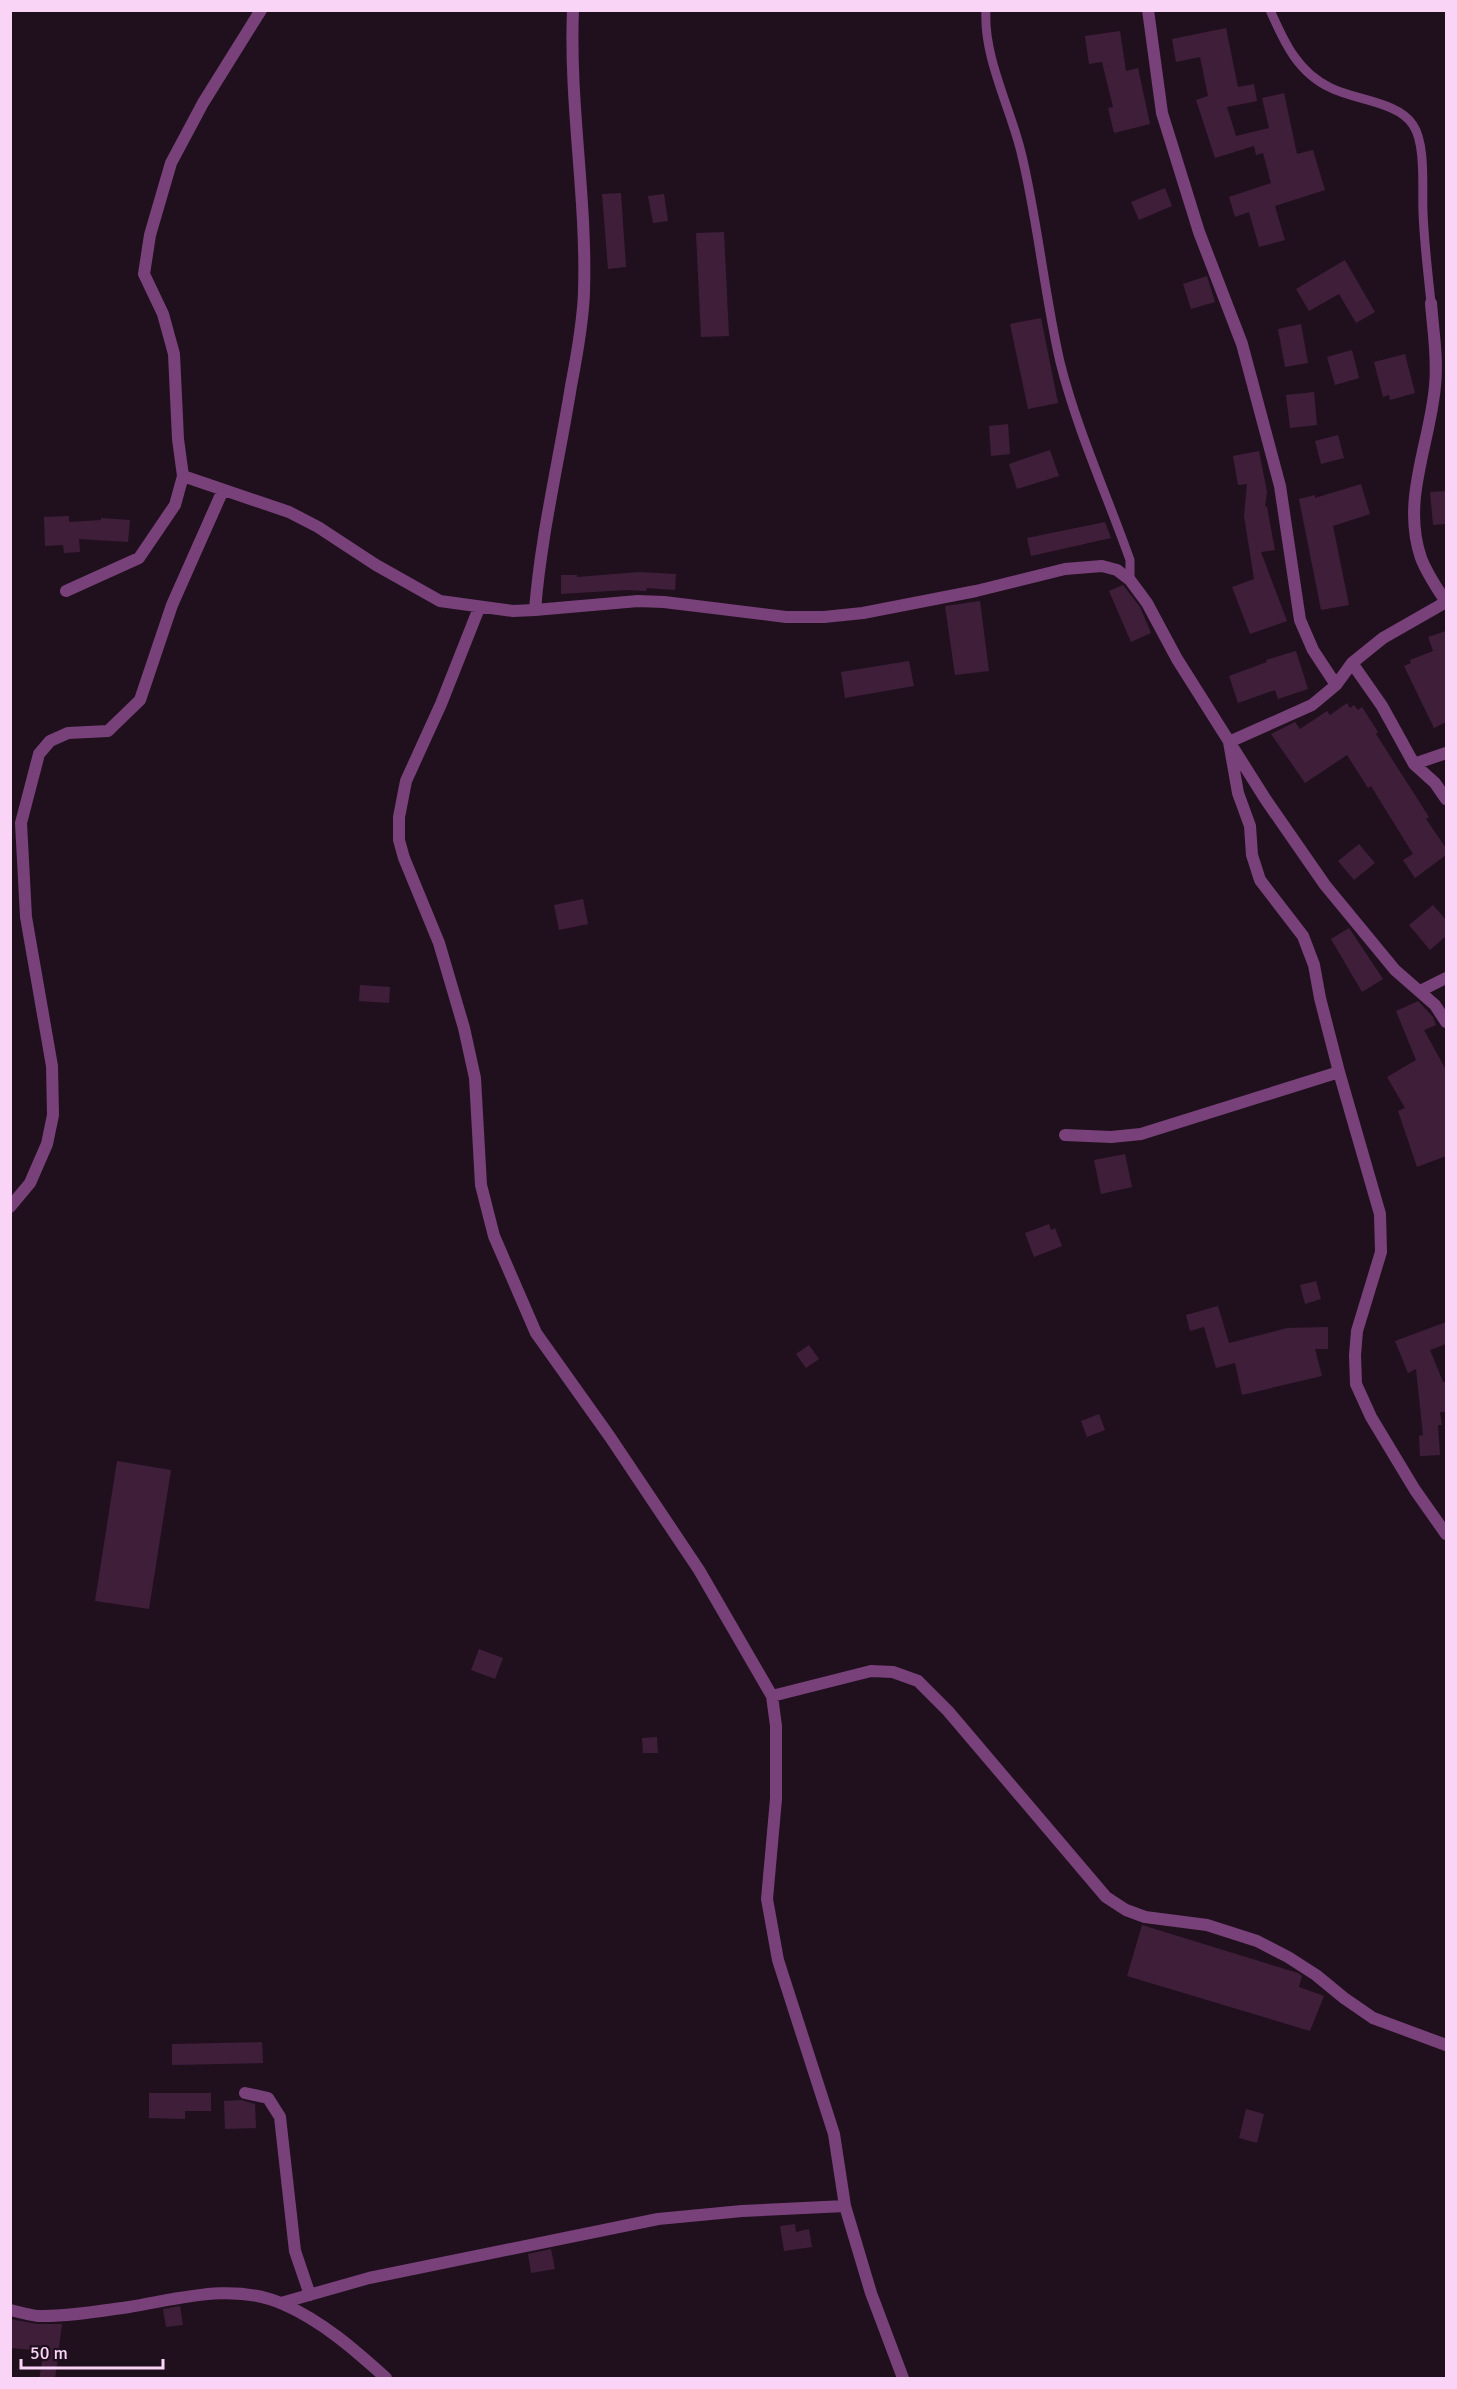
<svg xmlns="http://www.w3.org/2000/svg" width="1457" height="2389" viewBox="0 0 1457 2389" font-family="Signika,sans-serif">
	<rect width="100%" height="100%" fill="#20101e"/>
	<!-- building -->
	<path fill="#3f1e3a" d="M1226,28l12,59 16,-3 3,17 -30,6 9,29 33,-8 -7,-30 22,-5 13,61 16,-4 12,40 -50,16 10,34 -26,7 -10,-35 -14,5 -6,-20 42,-14 -8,-30 -7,2 -2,-9 -39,12 -19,-58 12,-4 -8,-39 -24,5 -4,-23z
		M1120,31l6,40 12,-3 12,56 -36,9 -6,-25 5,-1 -11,-45 -13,2 -4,-28z
		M1165,188l7,18 -33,14 -8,-18z
		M621,193l5,74 -18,2 -6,-75z
		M664,194l4,27 -15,2 -5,-27z
		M724,232l5,104 -28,1 -5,-104z
		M1345,260l30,52 -19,11 -17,-29 -30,17 -13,-22z
		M1207,276l8,26 -24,7 -8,-25z
		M1041,318l17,85 -30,6 -18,-85z
		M1301,324l7,39 -23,4 -7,-38z
		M1352,350l7,28 -24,7 -8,-28z
		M1405,354l10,39 -25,7 -1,-5 -6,2 -9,-35z
		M1314,392l3,33 -27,3 -4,-33z
		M1008,424l2,30 -19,2 -2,-30z
		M1338,435l6,23 -23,6 -6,-23z
		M1050,450l9,26 -42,13 -8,-25z
		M1259,451l8,41 -2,14 2,1 8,43 -14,2 26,69 -37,13 -18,-47 22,-8 -10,-63 3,-32 -9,1 -5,-29z
		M1361,484l9,30 -37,12 16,79 -28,5 -22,-111 16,-4v3z
		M1446,491v33l-13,1 -3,-33z
		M69,516v6l32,-2v-2l29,2 -2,22 -49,-3 1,13 -16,1 -1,-8 -18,1 -1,-29z
		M1105,522l6,16 -80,18 -4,-18z
		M639,572l37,2 -1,16 -28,-2 -1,3 -20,-1 -65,4v-19h16v2z
		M1123,585l17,22 11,26 -20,9 -22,-51z
		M980,601l9,70 -34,4 -10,-69z
		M1446,631v91l-12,6 -30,-62 7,-3 -1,-3 23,-9 -5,-14z
		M1296,651l12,38 -30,10 -3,-9 -37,13 -9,-27 38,-14 -1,-2z
		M909,661l5,25 -69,12 -4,-26z
		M1347,703l3,5 4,-3 4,5 4,-3 16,25 -2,2 53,83 -3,2 20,29v7l-31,23 -12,-18 10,-6 -42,-68 -3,2 -21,-33 -42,28 -34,-49 24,-12 5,7 27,-18 3,4z
		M1359,844l16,19 -21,17 -16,-19z
		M583,899l5,25 -29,6 -5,-25z
		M1433,905l13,15v16l-16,14 -21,-25z
		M1349,928l34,51 -21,13 -31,-53z
		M360,985l30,2 -1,16 -30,-2z
		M1418,1001l15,16 3,8 -12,5 22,40v86l-29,11 -19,-56 7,-3 -18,-31 29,-17 -20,-49z
		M1125,1154l7,33 -31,7 -7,-34z
		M1049,1224l2,6 4,-2 7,18 -28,11 -9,-24z
		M1316,1281l5,18 -16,5 -5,-19z
		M1218,1306l11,37 58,-15 41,-1v22h-13l7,27 -80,19 -7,-32 -19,5 -12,-41 -14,4 -4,-16z
		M1446,1322v22l-16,6 13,32h3v30h-6l2,13h-4l2,30 -20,1 -1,-20 4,-1 -7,-66 -8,4 -13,-32z
		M809,1345l10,14 -13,9 -10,-14z
		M1099,1414l6,16 -18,7 -6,-16z
		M117,1461l54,9 -22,139 -54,-8z
		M479,1649l24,9 -8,21 -24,-9z
		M657,1737l1,16h-15l-1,-15z
		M1142,1925l156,48 4,3 -3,11 25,9 -14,35 -183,-55z
		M262,2042l1,21 -91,2v-21z
		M149,2093h62v18h-26v8l-36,-1z
		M241,2100l14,4 1,24 -31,1 -1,-28z
		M1246,2109l18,5 -7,29 -18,-5z
		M795,2224l1,8 13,-3 3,18 -28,4 -4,-25z
		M551,2249l4,20 -24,4 -3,-19z
		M180,2306l3,19 -17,2 -3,-18z
		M10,2319l27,5h25l-7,55h-16l5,-28 -34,-3z"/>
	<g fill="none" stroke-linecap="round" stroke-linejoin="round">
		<!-- lane -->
		<path stroke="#79417a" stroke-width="9" d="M986,10c-3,46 24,97 35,142 17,69 23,141 39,210 17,68 47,133 70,198v20
			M1270,10c14,32 28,63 61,78 24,12 68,14 82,37 13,19 9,63 10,87 1,30 5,61 8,91"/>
		<!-- street -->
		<path stroke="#79417a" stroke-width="12" d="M261,10l-58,93 -32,60 -21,72 -6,39 19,40 11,40 4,85 5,37 106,36 29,15 58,38 64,36 73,10 22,-1c6,-76 24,-149 36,-224 6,-31 12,-63 13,-94 3,-95 -15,-187 -11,-282
			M1148,10l14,103 37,119 43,112 38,142 20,134 13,30 23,35
			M1431,303c2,27 7,56 4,83 -5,58 -34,114 -14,172 6,16 16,30 25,44
			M66,591l73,-33 36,-53 8,-29
			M1446,602l-63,36 -31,25 -16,22 -24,20 -83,37 9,51 12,33 2,29 8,25 43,56 11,29 6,33 19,74 41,142 1,38 -24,79 -2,24 1,29 15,33 44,73 31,44
			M479,608l-38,96 -35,77 -7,36v23l5,18 35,85 25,85 11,50 6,107 13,51 42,97 74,104 89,133 73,126 4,30v73l-9,100 11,61 56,174 11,72 26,87 32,85
			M535,610l103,-9 26,1 122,15h38l39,-4 113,-22 89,-22 37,-3 15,4 13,10 17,23 30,56 89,141 59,85 70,85 40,35 11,17
			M1352,663l30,43 32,58 21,19 11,16
			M1414,764l32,-11
			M1420,991l26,-13
			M1065,1135l46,2 30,-3 198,-62
			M10,1207l20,-24 17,-39 6,-29 -1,-49 -26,-149 -5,-94 18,-69 11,-13 18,-8 40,-2 32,-31 32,-95 51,-115
			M772,1696l99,-25 22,1 25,9 30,30 158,186 20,13 19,7 62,8 50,16 31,16 28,18 28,23 29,20 73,27
			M245,2093l23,5 12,19 15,134 15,44
			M281,2303l88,-25 289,-59 84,-8 103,-5
			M10,2310c9,2 19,5 28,6 29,1 62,-5 91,-9 50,-8 104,-25 154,-3 39,17 72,46 103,74"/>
	</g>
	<!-- border -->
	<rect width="1457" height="2389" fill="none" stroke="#fad4f7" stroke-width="24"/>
	<!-- scale -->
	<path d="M21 2359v9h142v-9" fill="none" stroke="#fad4f7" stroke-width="3"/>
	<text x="30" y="2359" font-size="18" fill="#fad4f7" stroke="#20101e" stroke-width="4.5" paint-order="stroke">50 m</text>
</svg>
